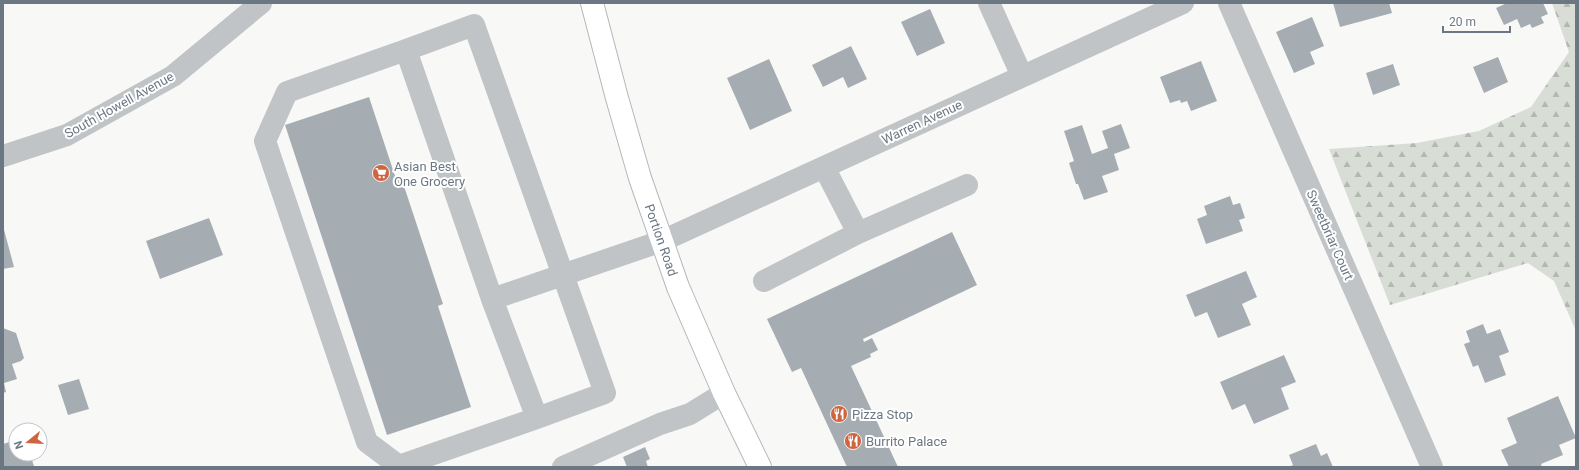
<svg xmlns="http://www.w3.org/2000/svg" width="1579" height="470" viewBox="0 0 1579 470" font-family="Roboto,sans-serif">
	<defs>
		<pattern id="forest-firs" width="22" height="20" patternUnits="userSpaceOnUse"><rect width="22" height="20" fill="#d8ddd6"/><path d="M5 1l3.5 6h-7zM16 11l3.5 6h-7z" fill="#b3b8b3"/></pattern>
	</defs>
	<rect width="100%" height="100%" fill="#f8f8f6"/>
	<!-- forest -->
	<path fill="url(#forest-firs)" d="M1552,3h24v328l-22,-50 -26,-18 -138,42 -61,-156 88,-6 62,-12 52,-24 38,-55z"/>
	<!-- building -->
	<path fill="#a6adb2" d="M1333,3h56l3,10 -52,14z
		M1507,3h36l5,11 -7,3 3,6 -12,5 -2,-4 -9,4 -4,-9 -13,6 -8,-17z
		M930,9l15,34 -28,13 -16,-34z
		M1312,17l12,29 -14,6 5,12 -21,9 -18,-41z
		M851,46l16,33 -19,9 -5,-11 -20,10 -11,-22z
		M1498,57l10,25 -24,11 -11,-26z
		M769,59l23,52 -42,19 -23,-52z
		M1201,61l16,40 -26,10 -4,-10 -6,2 -1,-3 -10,3 -10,-26z
		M1393,64l7,21 -27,10 -7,-22z
		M369,97l27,82 5,-2 42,127 -5,2 33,101 -84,28 -102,-310z
		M1121,124l9,24 -16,6 5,16 -17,6 6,16 -24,8 -6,-16h-2l-7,-21 5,-2 -10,-30 18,-6 10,29 16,-6 -6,-17z
		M1230,196l3,9 7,-2 5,15 -6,2 4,11 -37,13 -9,-25 10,-4 -3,-9z
		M209,218l14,37 -63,24 -14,-38z
		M3,226l11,41 -11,2z
		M952,232l25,53 -114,54 1,3 8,-4 6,12 -8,4 1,3 -20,9 47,101h-51l-46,-99 -9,4 -25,-53z
		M1246,271l11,26 -15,7 9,21 -33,13 -11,-26 -12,5 -9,-22z
		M1483,324l4,10 13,-5 9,23 -10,4 7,19 -21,8 -7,-18 -5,2 -9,-23 6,-2 -4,-11z
		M3,328l13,5 8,25 -3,3 -9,3 5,15 -13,4 2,9 -3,1z
		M1284,355l12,27 -15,6 8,21 -35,15 -9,-20 -13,6 -12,-28z
		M79,379l10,30 -21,6 -10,-30z
		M1558,396l18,42 -17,7 4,10 -22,9 1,3h-33l-8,-17 16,-7 -10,-25z
		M16,440v14h14l4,12 -31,1v-23z
		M1316,444l5,12 6,-3 6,14h-44l4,-2 -4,-10z
		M645,447l5,12 -4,2 2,6h-21l-4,-10z"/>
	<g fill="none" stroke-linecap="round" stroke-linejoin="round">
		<!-- major casing -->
		<g stroke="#b4b8bb" stroke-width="24">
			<g id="major">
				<path id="s1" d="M592,3l25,95 23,80 38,109 46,106 36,74"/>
			</g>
		</g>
		<!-- minor -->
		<path stroke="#c0c4c7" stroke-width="22" d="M989,3l33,73
			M1229,3l203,464
			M406,50l68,-25 131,368 -68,25 -138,48 -32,-24 -102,-301 22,-49 119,-42 86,249c57,-19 113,-39 170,-58l521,-238
			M3,156l64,-21 106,-59 88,-73
			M858,233l109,-48
			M764,281l94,-48 -34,-66
			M492,299l45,119
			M563,467l97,-43 30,-10 34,-21"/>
		<!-- major -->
		<use href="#major" stroke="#fff" stroke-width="22"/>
	</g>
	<!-- icons -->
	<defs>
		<g id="supermarket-disc" transform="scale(0.9)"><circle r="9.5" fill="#cf6540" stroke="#fff"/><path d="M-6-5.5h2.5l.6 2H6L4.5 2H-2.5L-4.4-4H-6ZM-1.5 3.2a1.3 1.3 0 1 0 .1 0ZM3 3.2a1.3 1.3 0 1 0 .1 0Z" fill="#fff"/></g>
		<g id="restaurant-disc" transform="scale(0.9)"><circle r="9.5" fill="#cf6540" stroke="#fff"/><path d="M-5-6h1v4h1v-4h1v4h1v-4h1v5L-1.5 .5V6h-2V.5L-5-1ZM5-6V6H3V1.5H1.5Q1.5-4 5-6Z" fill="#fff"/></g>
	</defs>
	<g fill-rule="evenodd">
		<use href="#supermarket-disc" x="381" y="173"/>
		<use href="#restaurant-disc" x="839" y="414"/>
		<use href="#restaurant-disc" x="853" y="441"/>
	</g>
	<g text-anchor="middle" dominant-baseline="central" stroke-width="4" stroke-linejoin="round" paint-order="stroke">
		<!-- street labels -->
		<g font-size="13" fill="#6b7883" stroke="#fff">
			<text transform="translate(119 105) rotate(-29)">South Howell Avenue</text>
			<text transform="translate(922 122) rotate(-25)">Warren Avenue</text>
			<text transform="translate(1330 235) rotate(66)">Sweetbriar Court</text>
			<text stroke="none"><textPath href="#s1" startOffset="247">Portion Road</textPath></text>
		</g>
		<!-- poi labels -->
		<g font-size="13" fill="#6b7883" stroke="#fff" text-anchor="start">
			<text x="394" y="166">Asian Best<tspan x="394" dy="15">One Grocery</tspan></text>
			<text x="852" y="414">Pizza Stop</text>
			<text x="866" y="441">Burrito Palace</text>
		</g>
	</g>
	<!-- border -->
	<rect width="1579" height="470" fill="none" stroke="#6b7883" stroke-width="8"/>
	<!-- north arrow -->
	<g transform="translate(28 442) rotate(252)"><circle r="19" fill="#ffffff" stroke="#c4c9cd"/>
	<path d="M0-3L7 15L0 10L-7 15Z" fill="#cf6540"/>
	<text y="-6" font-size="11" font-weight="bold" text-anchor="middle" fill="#6b7883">N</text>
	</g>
	<!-- scale -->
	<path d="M1443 26v6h67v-6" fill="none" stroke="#6b7883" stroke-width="2"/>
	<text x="1449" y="26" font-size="12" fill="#6b7883" stroke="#ffffff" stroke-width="3" paint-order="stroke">20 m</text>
</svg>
